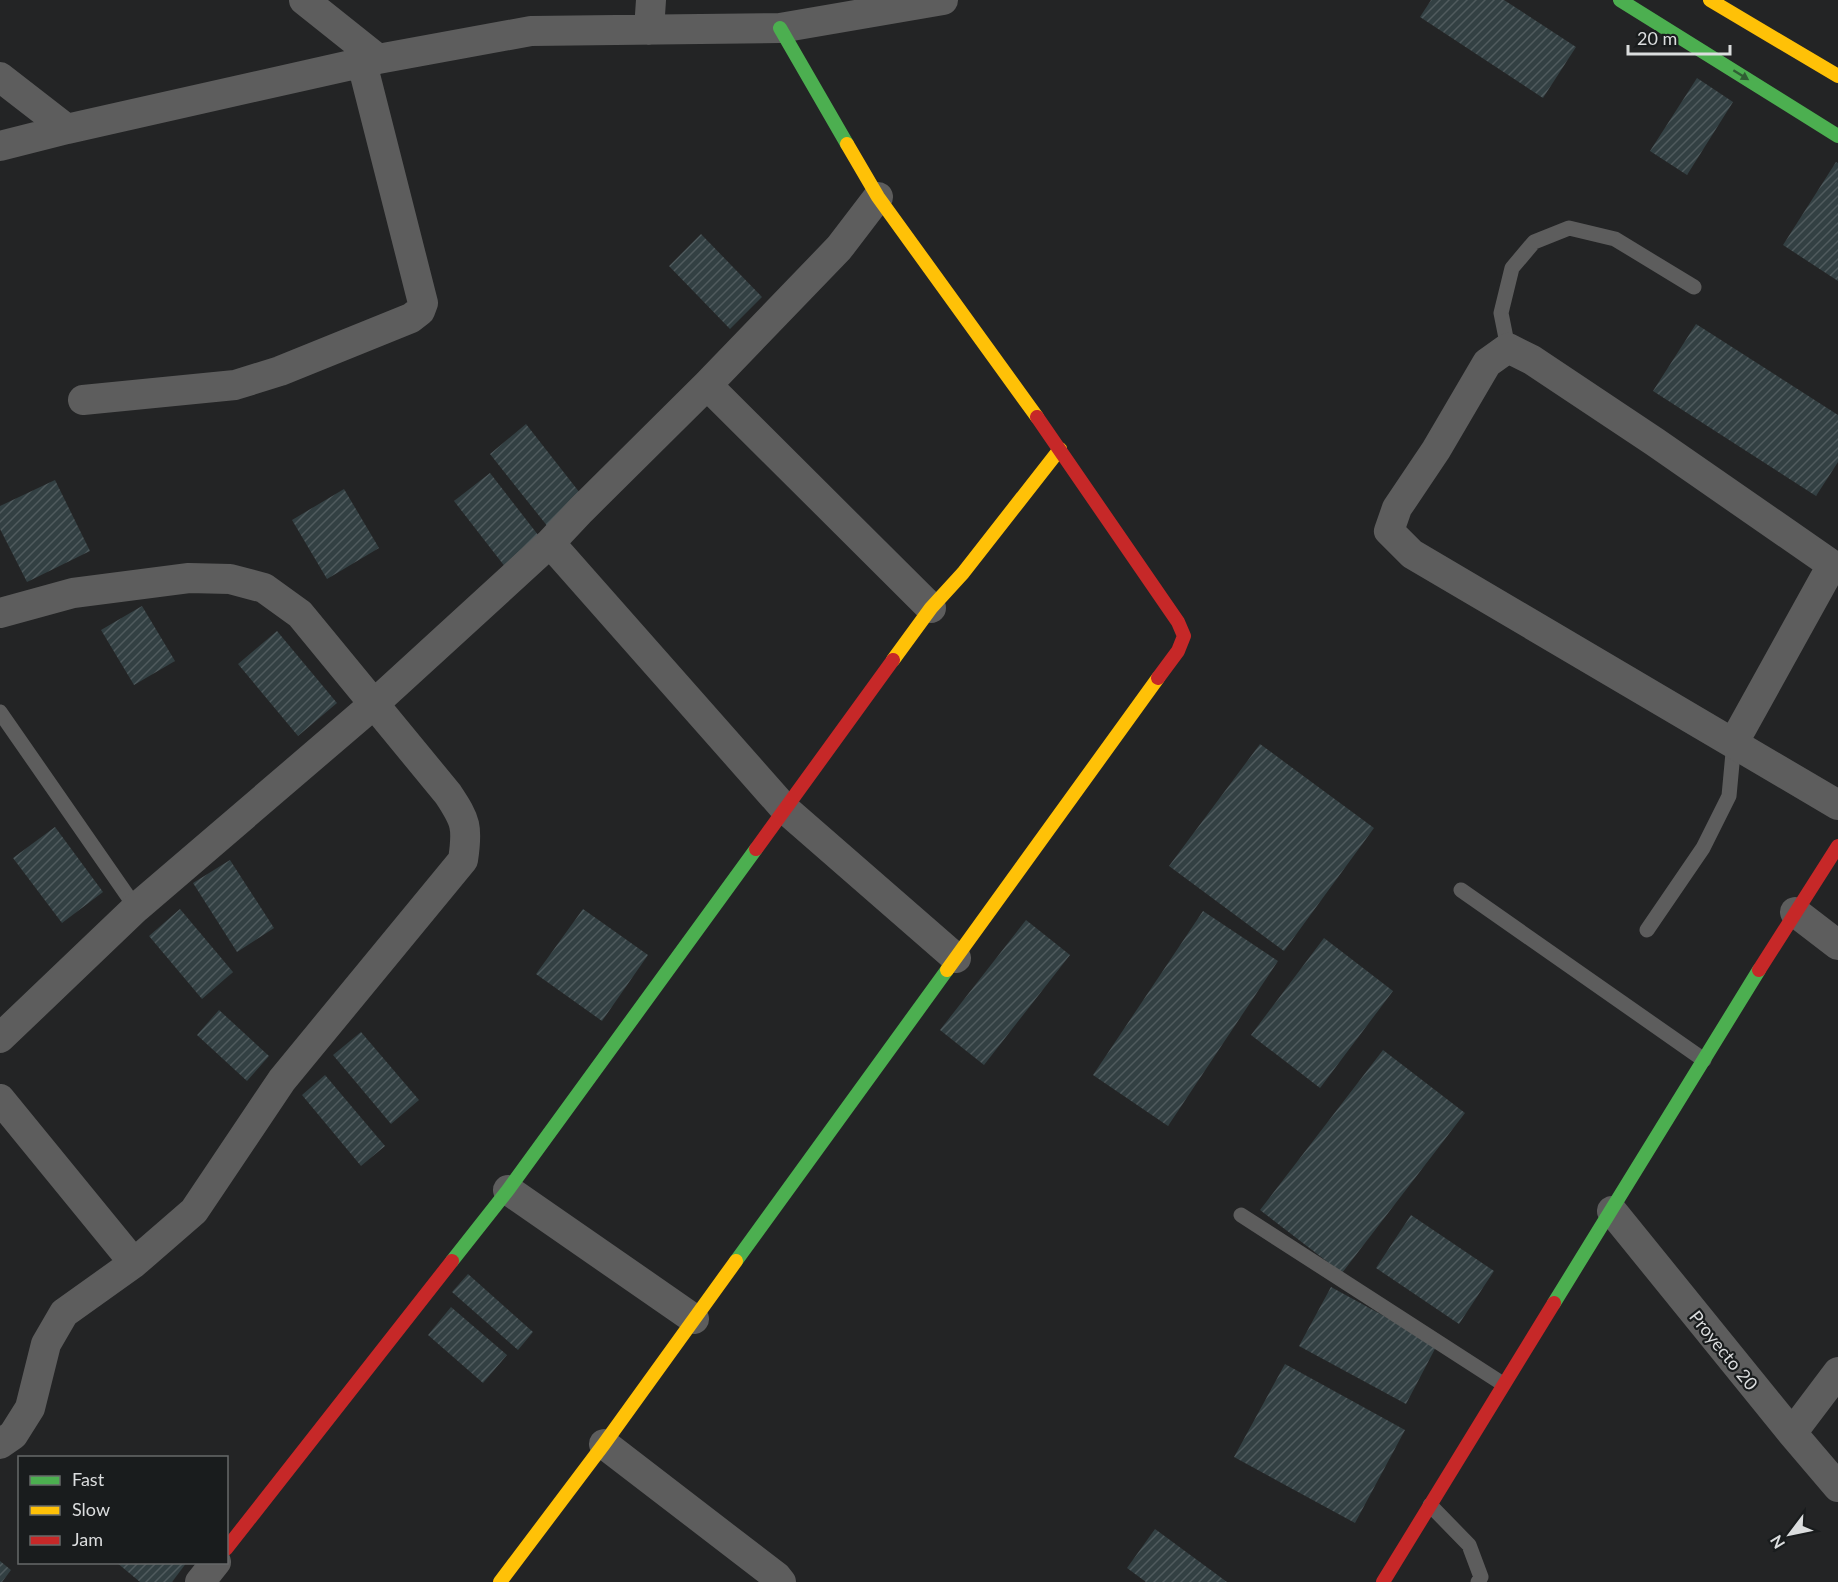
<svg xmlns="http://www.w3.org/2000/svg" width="1838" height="1582" viewBox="0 0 1838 1582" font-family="Lato,sans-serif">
	<defs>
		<pattern id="building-hatch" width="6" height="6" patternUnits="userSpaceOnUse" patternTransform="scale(1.5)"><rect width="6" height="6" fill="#334043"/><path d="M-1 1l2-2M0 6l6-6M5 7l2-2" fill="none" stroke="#505b5e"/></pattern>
	</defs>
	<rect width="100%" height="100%" fill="#232425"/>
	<!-- building -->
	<path fill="url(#building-hatch)" d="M1431,0h73l72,47 -33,51 -123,-81z
		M1697,78l36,24 -46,73 -37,-24z
		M1836,162l2,1v118l-55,-36z
		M701,234l61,63 -32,32 -61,-63z
		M1696,324l142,91v47l-22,34 -163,-105z
		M526,424l61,78 -35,30 -62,-78z
		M490,473l52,67 -36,28 -52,-67z
		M55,480l35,71 -63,31 -27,-53v-23z
		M344,489l35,59 -52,31 -35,-59z
		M142,606l33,55 -41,24 -33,-55z
		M277,631l60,72 -39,33 -60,-72z
		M1260,744l114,84 -90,123 -115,-85z
		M55,827l48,65 -41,31 -49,-65z
		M230,860l44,68 -37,24 -44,-69z
		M180,909l53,63 -31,27 -53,-63z
		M583,909l65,46 -46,66 -66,-47z
		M1203,911l75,50 -110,165 -75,-51z
		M1026,920l44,35 -86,110 -44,-35z
		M1324,938l69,53 -73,97 -69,-53z
		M219,1010l50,46 -22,25 -50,-46z
		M361,1032l58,68 -28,24 -58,-69z
		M1383,1050l82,63 -123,160 -82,-63z
		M325,1075l60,71 -24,20 -59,-71z
		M1411,1215l83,56 -35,53 -83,-56z
		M468,1274l65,58 -15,18 -66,-58z
		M1331,1287l106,58 -31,59 -107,-58z
		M451,1307l56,48 -24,28 -55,-48z
		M1285,1364l120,66 -50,93 -121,-66z
		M1155,1529l72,53h-81l-19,-14z
		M0,1561l11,9 -9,12h-2z
		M116,1562h71l-15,20h-32z"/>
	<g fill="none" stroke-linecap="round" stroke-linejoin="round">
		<!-- lane -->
		<path stroke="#5d5d5d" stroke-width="15" d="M1508,348l-7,-35 11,-45 22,-26 35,-14 46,11 79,48
			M0,712l136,196
			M1461,890l243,170
			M1647,930l56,-82 26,-52 5,-54
			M1241,1215l262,169
			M1430,1505l39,40 12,32 -3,5"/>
		<!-- street -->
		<path stroke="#5d5d5d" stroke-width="30" d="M304,0l74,59
			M649,30l2,-30
			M0,77l67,52
			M0,146l67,-17 311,-70 153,-28 249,-3 163,-28
			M707,385l224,223
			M83,400l152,-15 45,-14 131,-53 9,-7 3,-8 -61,-240
			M550,543l235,266 171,149
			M1838,569l-183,-127 -123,-82 -24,-12 -21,15 -51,87 -39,58 -8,23 23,23 426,251
			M0,613l73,-20 116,-15 41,1 34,9 36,26 148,180c18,27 20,33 15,66l-181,220 -88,131 -60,52 -70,50 -18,31 -16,64 -17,27 -13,9
			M1734,742l98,-177
			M1795,912l43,33
			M0,1038l136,-130 238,-204 176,-161 31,-33 126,-125 132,-137 39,-51
			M0,1099l134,164
			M508,1190l186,129
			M1612,1211l180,222 46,54
			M1792,1433l46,-61
			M604,1444l173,133 4,5
			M200,1582l16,-20"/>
		<!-- fast -->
		<path stroke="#4caf50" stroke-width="14" d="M1620,0l218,136
			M780,28l67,116
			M452,1261l56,-71 248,-341
			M736,1261l211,-291
			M1554,1303l205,-333"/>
		<!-- slow -->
		<path stroke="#ffc107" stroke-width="14" d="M1710,0l128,76
			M847,144l31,53 159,220
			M893,660l38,-52 32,-35 97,-124
			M947,970l211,-292
			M500,1582l104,-138 132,-183"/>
		<!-- jam -->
		<path stroke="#c62828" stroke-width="14" d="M1037,417l141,205 6,14 -6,15 -20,27
			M756,849l137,-189
			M1759,970l79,-124
			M226,1549l226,-288
			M1383,1582l171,-279"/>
	</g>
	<!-- one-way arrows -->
	<defs><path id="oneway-solid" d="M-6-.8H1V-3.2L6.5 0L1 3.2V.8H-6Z" transform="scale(1.5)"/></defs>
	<use fill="#305e34" href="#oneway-solid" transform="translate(1741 75) rotate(32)"/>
	<g text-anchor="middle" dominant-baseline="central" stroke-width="4.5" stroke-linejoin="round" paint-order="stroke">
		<!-- street labels -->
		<g font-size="18" fill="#dbddde" stroke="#191c1d">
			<text transform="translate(1724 1350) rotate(51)">Proyecto 20</text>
		</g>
	</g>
	<!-- legend -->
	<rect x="18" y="1456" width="210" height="108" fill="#191c1d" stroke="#67696a" stroke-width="1.5"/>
	<rect x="30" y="1476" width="30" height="9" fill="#4caf50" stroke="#67696a" stroke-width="1.5"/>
	<text x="72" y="1486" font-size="18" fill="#dbddde">Fast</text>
	<rect x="30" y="1506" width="30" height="9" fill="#ffc107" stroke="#67696a" stroke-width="1.5"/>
	<text x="72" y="1516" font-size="18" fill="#dbddde">Slow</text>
	<rect x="30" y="1536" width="30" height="9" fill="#c62828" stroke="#67696a" stroke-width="1.5"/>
	<text x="72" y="1546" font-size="18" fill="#dbddde">Jam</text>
	<!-- north arrow -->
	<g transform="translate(1790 1534) rotate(238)" stroke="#191c1d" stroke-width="4.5" paint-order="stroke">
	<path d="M0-4.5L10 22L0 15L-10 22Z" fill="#dbddde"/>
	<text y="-9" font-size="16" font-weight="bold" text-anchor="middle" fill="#dbddde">N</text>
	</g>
	<!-- scale -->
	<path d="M1628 45v9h102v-9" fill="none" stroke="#dbddde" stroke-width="3"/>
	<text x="1637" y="45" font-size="18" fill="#dbddde" stroke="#191c1d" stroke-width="4.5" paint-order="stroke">20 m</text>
</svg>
